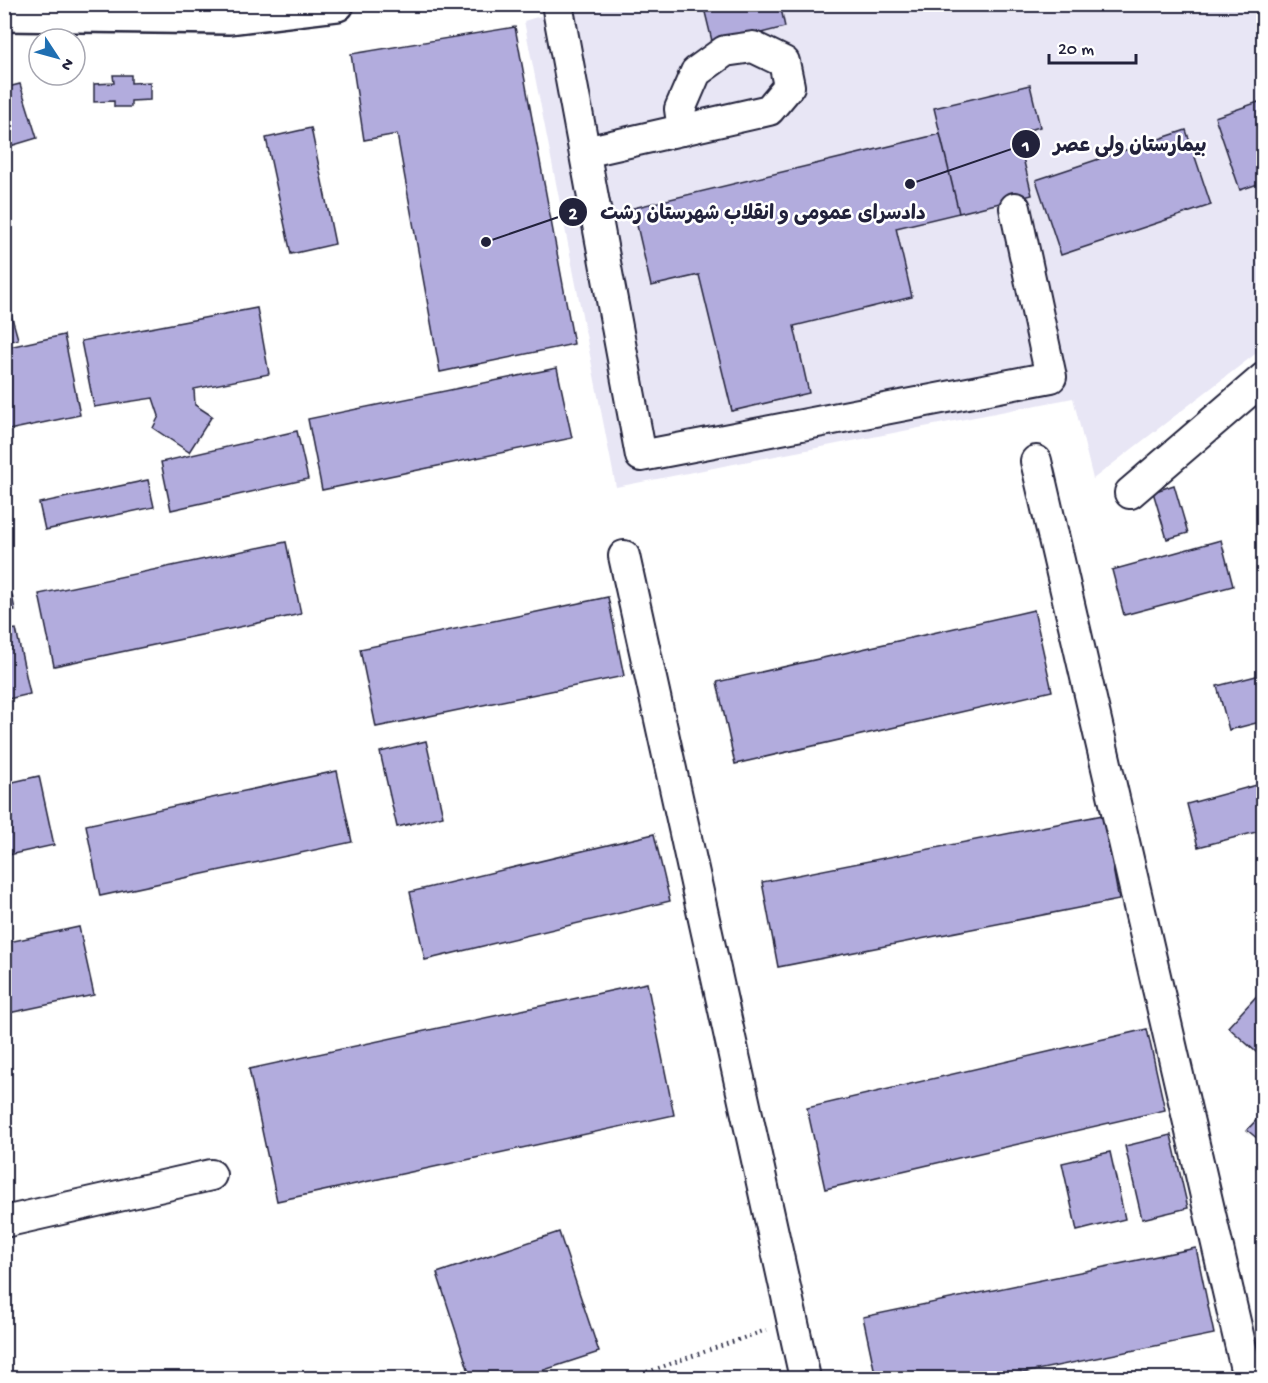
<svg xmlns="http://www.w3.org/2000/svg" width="1268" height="1383" viewBox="0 0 1268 1383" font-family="'Gochi Hand','Playpen Sans Arabic',sans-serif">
	<rect width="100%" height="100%" fill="#fff"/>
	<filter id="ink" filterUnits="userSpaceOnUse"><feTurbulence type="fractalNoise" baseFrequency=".0167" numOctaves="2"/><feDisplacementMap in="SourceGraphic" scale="12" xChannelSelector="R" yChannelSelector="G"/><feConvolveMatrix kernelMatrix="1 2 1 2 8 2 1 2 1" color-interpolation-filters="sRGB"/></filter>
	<g filter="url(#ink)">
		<!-- built -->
		<path fill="#e8e6f5" d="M580,4l683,1v343l-170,131 -20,-81 -457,89 -92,-466z"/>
		<!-- building -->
		<path fill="#b2acdd" stroke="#22223b" stroke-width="1.5" d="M703,4h77l5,23 -72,18z
			M515,27l59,317 -134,28 -43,-238 -33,6 -13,-86z
			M113,75h18v8l19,-1v18l-19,1v6h-17v-6l-20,1v-18l20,-1z
			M20,84l17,54 -33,10v-60z
			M1030,85l10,42 -23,6 15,62 -73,18 -25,-105z
			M1264,100v82l-24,8 -25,-73z
			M311,128l24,116 -44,10 -25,-116z
			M1186,130l25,75 -150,50 -25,-75z
			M940,134l19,79 -63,15 16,69 -118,29 15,67 -77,18 -33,-136 -48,11 -18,-78z
			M9,307l9,32 -14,4v-35z
			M257,308l12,66 -75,15 1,16 17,11 -23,36 -36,-24 6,-12 -6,-18 -59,9 -13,-66z
			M64,335l16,80 -76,16v-83z
			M557,368l15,70 -250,52 -14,-71z
			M297,431l11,48 -137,31 -10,-48z
			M148,480l6,27 -109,23 -6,-27z
			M1174,485l14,48 -21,6 -14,-47z
			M1221,540l12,46 -109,29 -12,-45z
			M286,542l15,72 -247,52 -15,-72z
			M12,595l3,15 -11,2v-16z
			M608,597l16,79 -248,51 -16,-78z
			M1034,610l18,81 -317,73 -18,-82z
			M16,629l14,65 -26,6v-69z
			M1264,674v47l-35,9 -12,-44z
			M426,741l17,75 -46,11 -17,-75z
			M337,771l15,71 -252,54 -14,-71z
			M39,776l15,69 -50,11v-72z
			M1264,783v47l-66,17 -11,-43z
			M1103,815l16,85 -341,67 -16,-85z
			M654,834l16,67 -245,59 -15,-68z
			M79,927l15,68 -90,19v-71z
			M647,983l27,132 -397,86 -28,-132z
			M1264,988v71l-36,-32z
			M1147,1029l18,81 -340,79 -18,-81z
			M1264,1112v32l-17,-14z
			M1171,1135l17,73 -46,11 -17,-73z
			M1110,1152l15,67 -48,12 -15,-68z
			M559,1232l40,120 -79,26h-49l-34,-105z
			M1196,1248l18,86 -216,44h-122l-13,-61z"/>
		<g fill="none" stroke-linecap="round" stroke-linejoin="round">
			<!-- minor casing -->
			<g stroke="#22223b" stroke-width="34">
				<path id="minor" d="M557,4l84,452 410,-79 -36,-169
					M585,152l184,-42 20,-24 -5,-24 -31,-15 -28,4 -29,21 -16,37 3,21
					M1036,461l212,917
					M1130,493l134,-115
					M624,556l181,822
					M4,1222l207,-47"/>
			</g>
			<!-- major casing -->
			<g stroke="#22223b" stroke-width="38">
				<path id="major" d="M4,14l225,3 108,-13"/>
			</g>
			<!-- path -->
			<path stroke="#22223b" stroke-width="4" stroke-dasharray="1.5 4.5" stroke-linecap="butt" d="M630,1378l136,-48"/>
			<!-- minor -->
			<use href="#minor" stroke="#fff" stroke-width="30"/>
			<!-- major -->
			<use href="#major" stroke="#fff" stroke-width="33"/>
		</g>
	</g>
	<!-- callouts -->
	<path fill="none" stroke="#22223b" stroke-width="2" d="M910 184L1026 144M486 242L573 212"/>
	<g fill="#22223b" stroke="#fff" stroke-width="2">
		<circle cx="910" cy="184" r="6"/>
		<circle cx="486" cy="242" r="6"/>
		<circle cx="1026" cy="144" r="15"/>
		<circle cx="573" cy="212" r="15"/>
	</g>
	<g font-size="18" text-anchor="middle" font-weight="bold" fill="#fff">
		<text x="1026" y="151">1</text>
		<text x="573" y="219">2</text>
	</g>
	<g font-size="20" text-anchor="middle" font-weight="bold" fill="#22223b" stroke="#fff" stroke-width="5" stroke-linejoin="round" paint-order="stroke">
		<text x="1130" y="151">بیمارستان ولی عصر</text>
		<text x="763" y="219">دادسرای عمومی و انقلاب شهرستان رشت</text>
	</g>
	<!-- margin -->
	<rect width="1268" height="1383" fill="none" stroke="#fff" stroke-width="24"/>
	<rect x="12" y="12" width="1244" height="1359" fill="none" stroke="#22223b" stroke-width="2" filter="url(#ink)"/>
	<!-- north arrow -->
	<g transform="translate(57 57) rotate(126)"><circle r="28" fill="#ffffff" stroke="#a7a7b1" stroke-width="1.5"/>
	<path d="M0-4.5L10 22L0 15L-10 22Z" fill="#1f6fb2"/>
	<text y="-9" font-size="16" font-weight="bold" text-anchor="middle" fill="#22223b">N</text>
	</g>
	<!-- scale -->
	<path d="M1049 54v9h87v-9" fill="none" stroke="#22223b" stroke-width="3"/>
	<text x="1058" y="54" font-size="18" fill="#22223b" stroke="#ffffff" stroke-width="4.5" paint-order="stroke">20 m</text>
</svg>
